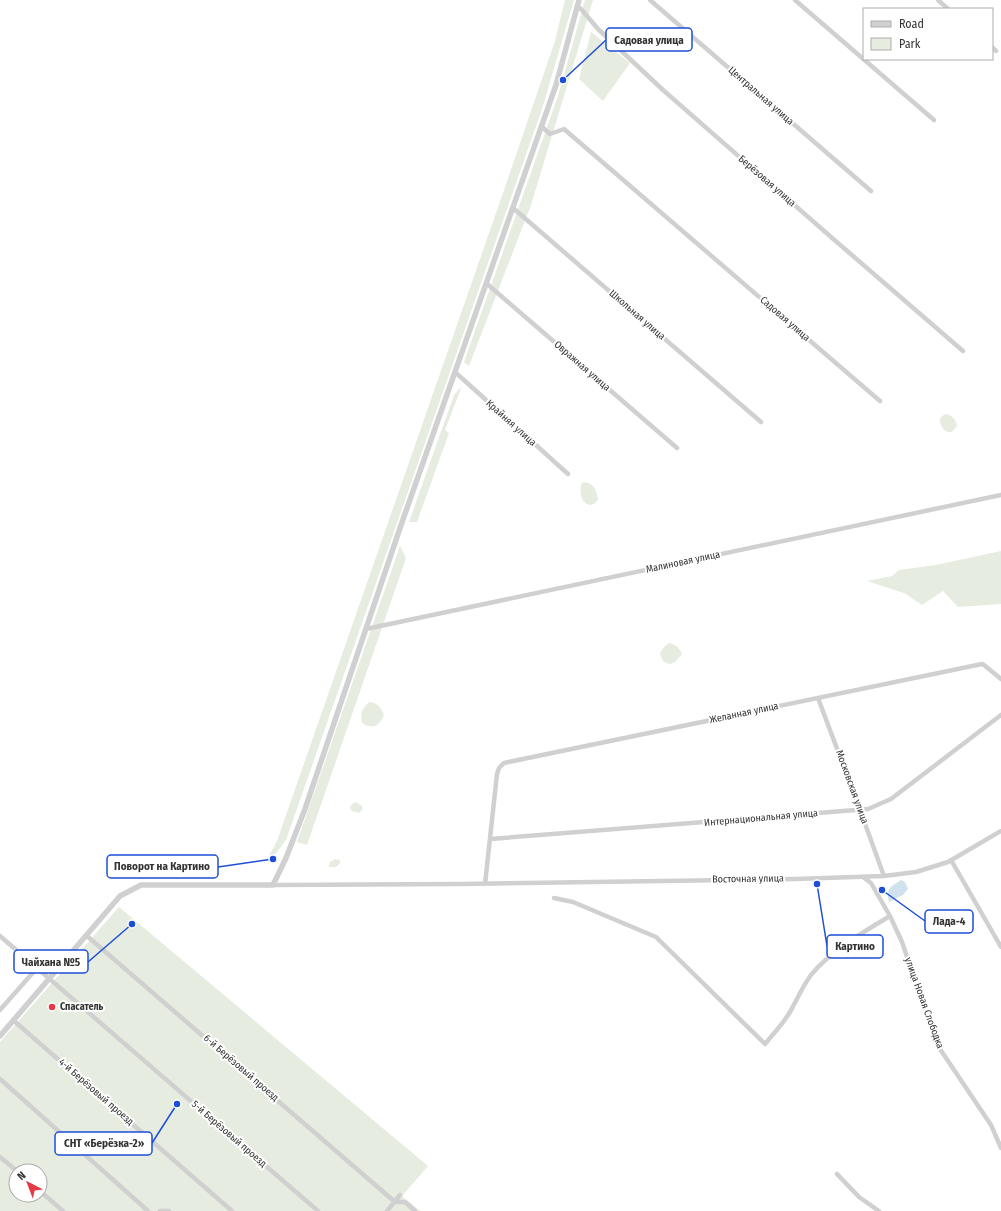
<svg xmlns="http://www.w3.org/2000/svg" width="1001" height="1211" viewBox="0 0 1001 1211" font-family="'Fira Sans Condensed',sans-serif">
	<rect width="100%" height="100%" fill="#fff"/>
	<!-- green -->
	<path fill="#e6ecdf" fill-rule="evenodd" d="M565,0h9l-32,109 -256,731 -12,16h-5l8,-15 226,-648 52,-152z
		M585,0h8l-62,205 -62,161 -5,-4 94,-266z
		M591,32l39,31 -27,38 -24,-22z
		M462,386l-17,44 4,3 -32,89h-8l45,-127z
		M945,414c6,0 11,6 12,12l-5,6c-9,1 -12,-6 -12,-14z
		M584,482c10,1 13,9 14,18l-4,4 -5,1c-9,-4 -9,-12 -8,-21z
		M400,546l6,12 -99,287 -10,-3z
		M1001,551v53l-43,3 -15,-16 -21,14 -18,-12 -37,-12 25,-5 7,-6 37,-5z
		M669,643c7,2 10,4 13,11l-7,8 -5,2c-6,-1 -9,-5 -10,-11l4,-6z
		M369,702c9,1 12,5 15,13 -4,11 -12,15 -22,8 -2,-11 0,-13 7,-21z
		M355,802l6,3 2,3 -1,2 -3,3 -7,-2 -2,-3 1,-3z
		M335,859l5,1v3l-4,4h-7v-1l1,-4z
		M119,907l309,259 -26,30 18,15h-420v-169zM16,1171h24v24h-24z"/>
	<!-- water -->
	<path fill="#cfe2ee" d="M901,880l4,2 3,7 -5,6 -14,7c-3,-14 1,-15 12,-22z"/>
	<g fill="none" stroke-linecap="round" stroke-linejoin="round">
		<!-- minor -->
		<path stroke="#d0d0d0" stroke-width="4.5" d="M650,0l221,191
			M795,0l139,120
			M938,0l10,9
			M577,6l4,3 17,20 65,61 168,147 132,114
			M992,47l4,4
			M541,126l9,8 14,-5 316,272
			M513,208l248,214
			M486,283l191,165
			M455,372l113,102
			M366,629l635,-134
			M818,698l42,112 24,66
			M490,839l378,-30 23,-10 110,-84
			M951,860l50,87
			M863,877l8,6 19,33 12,26 29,85 9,22 51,76 10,23
			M485,884l12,-110 2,-6 5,-5 478,-99 2,1 17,14
			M273,885l187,-1 335,-5 89,-3 32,-4 32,-10 53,-31
			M554,898l19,4 83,35 109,107c8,-10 18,-20 25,-32 7,-12 12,-25 21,-37 18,-23 54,-44 79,-59
			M0,936l318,275
			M87,936l308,266h10l10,9
			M0,1010l37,-42
			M13,1020l219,191
			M0,1079l148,132
			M0,1157l17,14
			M837,1174l22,23 20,14
			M40,1191l23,20
			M160,1211h9
			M387,1211l13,-16"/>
		<!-- tertiary -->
		<path stroke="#d0d0d0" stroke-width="5.5" d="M0,1036l120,-140 21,-11h132l13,-27 19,-49 95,-281 156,-443 23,-85"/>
	</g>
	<!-- markers -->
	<circle fill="#e63946" stroke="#fff" stroke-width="1.5" cx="52" cy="1007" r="4"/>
	<g text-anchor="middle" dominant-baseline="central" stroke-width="4" stroke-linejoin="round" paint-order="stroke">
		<!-- street labels -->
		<g font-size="10" fill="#333" stroke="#fff">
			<text transform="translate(761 96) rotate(41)">Центральная улица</text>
			<text transform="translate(767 181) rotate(41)">Берёзовая улица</text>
			<text transform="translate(637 315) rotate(41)">Школьная улица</text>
			<text transform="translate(785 319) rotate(41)">Садовая улица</text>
			<text transform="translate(582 366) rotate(41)">Овражная улица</text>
			<text transform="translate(511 423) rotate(42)">Крайняя улица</text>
			<text transform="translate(683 562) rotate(-12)">Малиновая улица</text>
			<text transform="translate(744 713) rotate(-12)">Желанная улица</text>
			<text transform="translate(852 787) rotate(70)">Московская улица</text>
			<text transform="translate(761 818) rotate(-5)">Интернациональная улица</text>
			<text transform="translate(748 879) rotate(-1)">Восточная улица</text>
			<text transform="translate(924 1003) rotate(70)">улица Новая Слободка</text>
			<text transform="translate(241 1068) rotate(41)">6-й Берёзовый проезд</text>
			<text transform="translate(96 1092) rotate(41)">4-й Берёзовый проезд</text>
			<text transform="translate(229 1134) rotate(41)">5-й Берёзовый проезд</text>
		</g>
		<!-- poi labels -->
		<g font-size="10" font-weight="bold" fill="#333" stroke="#fff" text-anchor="start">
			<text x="60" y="1007">Спасатель</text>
		</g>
	</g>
	<!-- callouts -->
	<path fill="none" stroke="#1d4ed8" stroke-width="1.5" d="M563 80L606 40M273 859L218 867M882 890L925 921M817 884L827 946M132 924L88 962M177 1104L152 1143"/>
	<g fill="#1d4ed8" stroke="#fff" stroke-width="1.5">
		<circle cx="563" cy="80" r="4"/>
		<circle cx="273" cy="859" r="4"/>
		<circle cx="882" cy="890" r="4"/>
		<circle cx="817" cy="884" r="4"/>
		<circle cx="132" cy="924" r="4"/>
		<circle cx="177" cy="1104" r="4"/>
	</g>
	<g fill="#fff" stroke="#1d4ed8" stroke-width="1.5">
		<rect x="606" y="28" width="86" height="23" rx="4"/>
		<rect x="107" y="855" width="111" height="23" rx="4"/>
		<rect x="925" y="910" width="48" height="23" rx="4"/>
		<rect x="827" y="935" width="56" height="23" rx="4"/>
		<rect x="14" y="950" width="74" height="23" rx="4"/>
		<rect x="55" y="1132" width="97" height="23" rx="4"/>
	</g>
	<g font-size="11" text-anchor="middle" font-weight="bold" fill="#333">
		<text x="649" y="44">Садовая улица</text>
		<text x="162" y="870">Поворот на Картино</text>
		<text x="949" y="925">Лада-4</text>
		<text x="855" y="950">Картино</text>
		<text x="51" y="966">Чайхана №5</text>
		<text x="104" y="1147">СНТ «Берёзка-2»</text>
	</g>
	<!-- legend -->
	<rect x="863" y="8" width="130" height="52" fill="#ffffff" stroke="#adadad"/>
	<rect x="871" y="21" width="20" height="6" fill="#d0d0d0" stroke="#adadad"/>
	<text x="899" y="28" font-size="12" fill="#333333">Road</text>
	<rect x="871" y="38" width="20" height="12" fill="#e6ecdf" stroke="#adadad"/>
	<text x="899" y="48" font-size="12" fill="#333333">Park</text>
	<!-- north arrow -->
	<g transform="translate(28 1183) rotate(318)"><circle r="19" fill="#ffffff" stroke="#adadad"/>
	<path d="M0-3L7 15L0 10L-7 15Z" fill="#e63946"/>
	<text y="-6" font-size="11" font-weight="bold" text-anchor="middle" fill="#333333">N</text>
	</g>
</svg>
